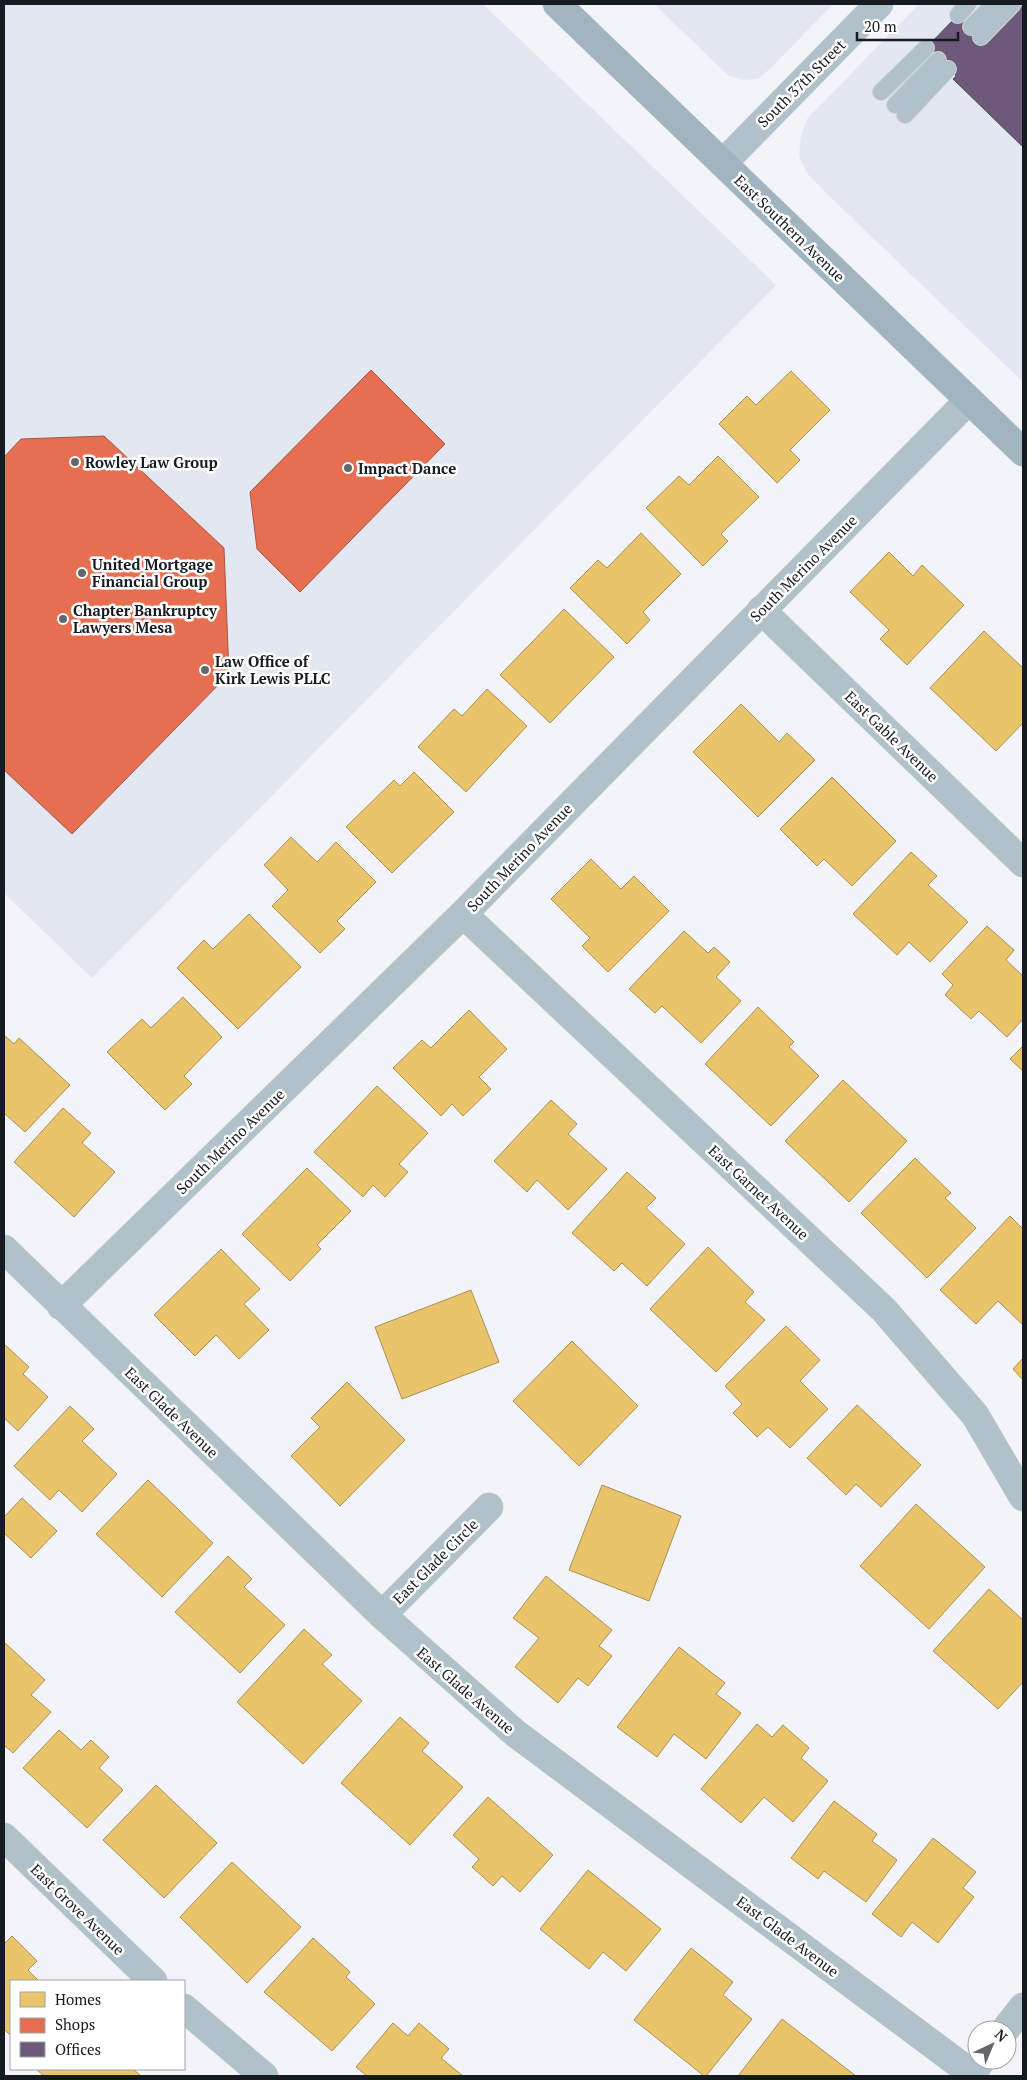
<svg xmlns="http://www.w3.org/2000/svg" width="1027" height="2080" viewBox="0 0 1027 2080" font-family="'PT Serif',serif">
	<rect width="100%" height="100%" fill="#f2f4f9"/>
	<!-- built -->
	<path fill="#e2e7f2" d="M4,4h479l293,281 -684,693 -88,-85z
		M654,4h179l-61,63 -14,12 -15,1 -14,-4z
		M919,4h104v378l-200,-192 -16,-17 -8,-17 2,-20 6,-17z"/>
	<!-- homes -->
	<path fill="#e9c46a" stroke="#aa9154" d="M791,371l39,39 -40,40 10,10 -23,23 -58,-59 28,-28 9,9z
		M718,456l41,41 -38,37 7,7 -25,25 -57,-58 33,-32 10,9z
		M641,533l40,41 -38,38 7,8 -23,24 -57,-56 28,-28 9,8z
		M889,552l24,24 9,-11 42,40 -57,60 -27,-26 9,-9 -39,-38z
		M564,609l50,48 -64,66 -50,-48z
		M984,631l39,37v55l-27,28 -66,-63z
		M487,689l40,37 -61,66 -48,-45 36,-38 8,7z
		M741,704l38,38 8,-9 28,27 -57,57 -65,-65z
		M414,772l40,40 -62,61 -46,-46 48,-47 6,6z
		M832,777l64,64 -44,45 -28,-27 -7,7 -37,-37z
		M291,837l26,25 19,-20 40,40 -39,39 8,8 -25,24 -48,-47 16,-16 -24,-25z
		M911,852l26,24 -9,9 40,37 -38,40 -21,-20 -12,13 -44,-41z
		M591,859l30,30 13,-13 35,35 -61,61 -26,-26 8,-8 -39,-39z
		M249,914l52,53 -63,62 -61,-61 27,-28 9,9z
		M987,926l27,24 -8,10 17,16v43l-16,18 -28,-26 -8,8 -26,-24 8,-10 -11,-11z
		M684,931l24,22 6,-6 16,15 -14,15 25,24 -40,42 -39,-37 -7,7 -26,-24z
		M183,997l39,40 -38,39 8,8 -27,26 -58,-58 35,-33 9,9z
		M758,1007l36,35 -5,5 30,29 -48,50 -66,-62z
		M469,1010l38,39 -28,28 12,12 -28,27 -11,-12 -11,12 -48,-48 29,-28 9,8z
		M4,1035l10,9 5,-6 51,47 -45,47 -21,-19z
		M1023,1046v25l-13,-12z
		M843,1080l64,61 -58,61 -64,-61z
		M377,1086l51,47 -29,31 9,8 -23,25 -12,-12 -10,12 -49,-45z
		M551,1100l26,24 -9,10 39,35 -39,41 -31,-30 -10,12 -33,-31z
		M63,1108l28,25 -9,10 33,29 -41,45 -60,-55z
		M915,1158l36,35 -6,5 31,30 -49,50 -66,-65z
		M307,1168l44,43 -34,34 4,4 -31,32 -48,-47z
		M627,1172l29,26 -10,10 39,36 -38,42 -25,-23 -8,8 -42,-38z
		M1010,1216l13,13v96l-25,-24 -22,23 -36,-34z
		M708,1247l46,45 -9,10 20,18 -49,52 -66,-63z
		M221,1249l39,40 -16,15 25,26 -30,29 -23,-24 -21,21 -41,-41z
		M471,1290l28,72 -97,37 -27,-72z
		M786,1326l34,34 -20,21 28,28 -38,39 -22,-21 -11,10 -24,-24 9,-9 -17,-18z
		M572,1341l66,65 -59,60 -66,-65z
		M4,1344l25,23 -6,7 25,23 -30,34 -14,-13z
		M1023,1358v22l-10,-11z
		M347,1382l58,58 -65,66 -49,-50 29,-29 -9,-9z
		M857,1405l64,60 -40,42 -25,-23 -10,11 -39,-37z
		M70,1406l24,23 -12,12 35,33 -35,38 -23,-22 -9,10 -36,-34z
		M148,1480l65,63 -51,54 -66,-63z
		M602,1485l79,31 -32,85 -80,-31z
		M22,1498l35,33 -26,27 -27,-25v-16z
		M916,1504l69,63 -56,62 -69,-63z
		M228,1556l24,23 -8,8 41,38 -45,48 -65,-61z
		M546,1576l66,54 -13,16 13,10 -24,30 -10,-8 -20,25 -43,-36 24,-29 -26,-20z
		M989,1589l34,31v62l-25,27 -65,-58z
		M304,1629l28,26 -10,9 40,37 -59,63 -66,-62z
		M4,1642l41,38 -14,15 20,17 -38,41 -9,-8z
		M679,1647l46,36 -9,11 25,19 -35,46 -32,-25 -17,23 -40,-30z
		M400,1717l29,26 -7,8 41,36 -53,58 -69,-62z
		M757,1724l15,13 11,-12 26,23 -8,10 27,23 -35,41 -29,-25 -23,26 -40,-34z
		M59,1730l22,20 10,-10 18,17 -10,11 24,22 -36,38 -64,-60z
		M156,1785l61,58 -53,55 -61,-58z
		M488,1797l65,58 -33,37 -18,-16 -9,10 -21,-19 7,-8 -26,-24z
		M834,1801l43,33 -5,7 25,19 -31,42 -42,-31 -6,8 -27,-21z
		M933,1838l43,34 -13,16 11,9 -36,46 -26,-21 -11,15 -29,-23z
		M232,1862l69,65 -54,56 -67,-66z
		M588,1870l73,59 -35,42 -23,-19 -14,17 -49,-40z
		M12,1936l25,25 -9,9 11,11h-28v55l-7,-7v-85z
		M313,1938l37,34 -4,5 29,27 -43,47 -68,-59z
		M691,1948l42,34 -10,13 29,24 -46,57h-2l-70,-56z
		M782,2019l74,57h-118z
		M393,2023l15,13 11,-13 30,26 -8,9 22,18h-96l-11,-9z
		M36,2069h97l8,7h-97z"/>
	<!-- shops -->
	<path fill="#e76f51" stroke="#a85643" d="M371,370l74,74 -145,148 -43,-43 -7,-57z
		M104,436l120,112 5,126 -157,160 -68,-64v-313l17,-18z"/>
	<!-- offices -->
	<path fill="#6d597a" stroke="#53465f" d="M1023,5v142l-70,-68 3,-3 -30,-28 32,-33 29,27z"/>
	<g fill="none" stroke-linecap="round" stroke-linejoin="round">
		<!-- service casing -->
		<g stroke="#d0d2d6" stroke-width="18">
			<path id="service" d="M958,15l10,-11
				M971,27l23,-23
				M981,37l32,-33
				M881,92l45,-44
				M895,105l43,-45
				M905,115l43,-46"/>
		</g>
		<!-- minor casing -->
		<g stroke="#d0d2d6" stroke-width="29">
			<path id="minor" d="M723,163l156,-159
				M761,610l262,253
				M463,914l421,396 91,105 48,82
				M4,1249l378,366 133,118 460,343
				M61,1306l402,-392 506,-514
				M382,1615l107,-108
				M4,1837l149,144
				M184,2008l80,68"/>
		</g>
		<!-- tertiary casing -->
		<g stroke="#d0d2d6" stroke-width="29">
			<path id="tertiary" d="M1005,2030l18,-23
				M969,2076l13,-16"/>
		</g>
		<!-- secondary casing -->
		<g stroke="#d0d2d6" stroke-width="29">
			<path id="secondary" d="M557,4l466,448"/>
		</g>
		<!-- service -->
		<use href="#service" stroke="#b0c1c9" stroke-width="16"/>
		<!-- minor -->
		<use href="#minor" stroke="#b0c1c9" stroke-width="28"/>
		<!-- tertiary -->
		<use href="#tertiary" stroke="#b0c1c9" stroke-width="28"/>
		<!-- secondary -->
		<use href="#secondary" stroke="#a0b5bf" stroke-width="28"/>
	</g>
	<!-- markers -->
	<g fill="#63666d" stroke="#fff" stroke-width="2">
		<circle cx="75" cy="462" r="5"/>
		<circle cx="348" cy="468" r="5"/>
		<circle cx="82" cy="573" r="5"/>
		<circle cx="63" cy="619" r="5"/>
		<circle cx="205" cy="670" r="5"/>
	</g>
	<g text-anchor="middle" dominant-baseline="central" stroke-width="5" stroke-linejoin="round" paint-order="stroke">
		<!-- street labels -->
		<g font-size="15" fill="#161a21" stroke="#fff">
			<text transform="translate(801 83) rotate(-45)">South 37th Street</text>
			<text transform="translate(790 228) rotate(44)">East Southern Avenue</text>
			<text transform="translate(803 568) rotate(-45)">South Merino Avenue</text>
			<text transform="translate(892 736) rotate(44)">East Gable Avenue</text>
			<text transform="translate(519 857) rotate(-46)">South Merino Avenue</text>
			<text transform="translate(230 1141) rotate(-44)">South Merino Avenue</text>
			<text transform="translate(759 1192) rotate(43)">East Garnet Avenue</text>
			<text transform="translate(172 1412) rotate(44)">East Glade Avenue</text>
			<text transform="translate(435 1561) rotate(-45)">East Glade Circle</text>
			<text transform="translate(466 1690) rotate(41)">East Glade Avenue</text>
			<text transform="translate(78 1909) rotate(44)">East Grove Avenue</text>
			<text transform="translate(788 1936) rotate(37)">East Glade Avenue</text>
		</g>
		<!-- poi labels -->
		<g font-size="15" font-weight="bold" fill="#161a21" stroke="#fff" text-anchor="start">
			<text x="85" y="462">Rowley Law Group</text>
			<text x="358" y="468">Impact Dance</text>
			<text x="92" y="564">United Mortgage<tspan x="92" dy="17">Financial Group</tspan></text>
			<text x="73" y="610">Chapter Bankruptcy<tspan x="73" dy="17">Lawyers Mesa</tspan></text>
			<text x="215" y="661">Law Office of<tspan x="215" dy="17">Kirk Lewis PLLC</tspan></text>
		</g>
	</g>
	<!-- border -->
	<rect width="1027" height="2080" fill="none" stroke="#161a21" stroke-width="10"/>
	<!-- legend -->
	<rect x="10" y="1980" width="175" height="90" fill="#ffffff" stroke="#a2a3a6"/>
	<rect x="20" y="1992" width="25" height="15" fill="#e9c46a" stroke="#a2a3a6"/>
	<text x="55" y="2005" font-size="15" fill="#161a21">Homes</text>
	<rect x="20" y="2018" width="25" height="15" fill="#e76f51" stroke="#a2a3a6"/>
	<text x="55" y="2030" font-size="15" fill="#161a21">Shops</text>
	<rect x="20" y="2042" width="25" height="15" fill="#6d597a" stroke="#a2a3a6"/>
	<text x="55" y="2055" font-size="15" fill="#161a21">Offices</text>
	<!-- north arrow -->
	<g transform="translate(992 2045) rotate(44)"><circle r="24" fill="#ffffff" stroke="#a2a3a6"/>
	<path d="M0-4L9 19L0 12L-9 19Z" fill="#63666d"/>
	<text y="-8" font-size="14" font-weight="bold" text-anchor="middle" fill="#161a21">N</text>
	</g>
	<!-- scale -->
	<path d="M857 32v8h101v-8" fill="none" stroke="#161a21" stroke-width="2.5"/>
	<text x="864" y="32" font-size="15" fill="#161a21" stroke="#ffffff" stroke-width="4" paint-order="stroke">20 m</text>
</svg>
